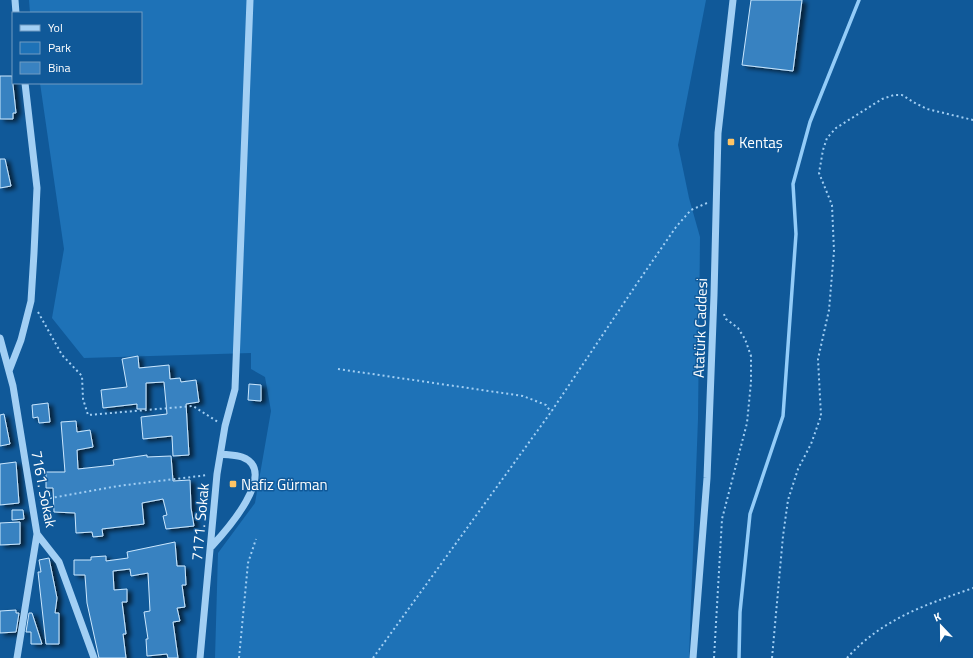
<svg xmlns="http://www.w3.org/2000/svg" width="973" height="658" viewBox="0 0 973 658" font-family="'Titillium Web',sans-serif">
	<defs>
		<filter id="shadow"><feDropShadow dx="4.5" dy="2.5" stdDeviation="2" flood-color="#0009"/></filter>
	</defs>
	<rect width="100%" height="100%" fill="#105999"/>
	<!-- green -->
	<path fill="#1e72b7" d="M29,0h677l-28,145 11,53 11,39 -2,182 -9,239h-474l3,-105 37,-50 16,-92 -6,-34 -14,-8v-16l-167,5 -32,-40 12,-69 -24,-166h101v-70h-111z"/>
	<g fill="none" stroke-linecap="round" stroke-linejoin="round">
		<!-- stream -->
		<path stroke="#93ccf8" stroke-width="3.5" d="M739,658l1,-46 10,-98 33,-98 13,-182 -3,-50 17,-62 49,-122"/>
	</g>
	<!-- building -->
	<path fill="#3982c1" stroke="#cae7fe" filter="url(#shadow)" d="M751,0h51l-9,71 -51,-6z
		M0,76h12l4,37h-3v6h-13z
		M0,159h5l6,27 -11,2z
		M138,356l1,12 30,-3 1,14 10,-1 1,4 15,-2 3,22 -13,2 3,51 -16,1 -1,-20 -29,3 -2,-22 26,-3 -3,-32 -18,1v26h-9v-5l-34,4 -2,-18 26,-3 -5,-28z
		M249,384l12,1v16l-13,-1z
		M48,403l2,19 -11,1 -1,-6 -5,1 -1,-13z
		M4,414l6,30 -10,2v-31z
		M76,421l1,11 13,-2 3,17 -16,3 1,19 36,-4 -1,-5 34,-5v2l24,-1 2,25 17,-1 1,28 3,18 -28,3 -3,-13 4,-1 -4,-16 -21,4 2,21 -42,5 1,7 -10,1 -1,-5 -16,1 -1,-20 -21,-1 -1,-24h-7v-16h19l-4,-50z
		M16,462l3,41 -19,2v-41z
		M12,510h11l1,9 -12,1z
		M20,522v22l-20,1v-22z
		M175,542l2,24h8l1,19h-4l3,22 -8,1 3,13 -7,1 5,36h-10l-1,-4 -20,2 -1,-17h2l-4,-27 6,-1 -2,-38 -17,3 -1,-7 -17,2 1,19 13,-1v13h-5l4,32h-3l3,24h-27l-12,-55 -2,-28h-11v-15h17v-3l15,-1v5l22,-3 -1,-6z
		M49,558l8,40 -2,15h4v31h-13l-8,-72h3l-2,-12z
		M16,610v3h3l-3,19 -16,1v-22z
		M29,613h3l10,31h-11v-12h-5z"/>
	<g fill="none" stroke-linecap="round" stroke-linejoin="round">
		<!-- path -->
		<path stroke="#a2cff4" stroke-width="2" stroke-dasharray="2 3" stroke-linecap="butt" d="M38,312l24,43 20,21 1,23 5,16 105,-9 25,16
			M338,369l185,27 23,9 5,7
			M40,500l78,-14 90,-11
			M239,658l9,-95 8,-24
			M373,658l178,-246 87,-130 38,-55 15,-17 16,-7
			M714,658l8,-139 25,-96 4,-41v-26l-6,-17 -7,-11 -12,-9 -3,-7
			M772,658l11,-122 5,-36 10,-31 13,-25 10,-28 -3,-57 11,-49 5,-59 -2,-46 -13,-32 4,-23 4,-12 9,-10 46,-29 12,-4h8l13,8 12,6 46,11
			M847,658c35,-39 78,-53 126,-70"/>
		<!-- minor -->
		<path stroke="#a2cff4" stroke-width="7" d="M15,0l1,13
			M0,338l13,48 24,148 22,28 35,96
			M9,371l12,-31 10,-39 3,-48 3,-65 -12,-105
			M212,546c13,-14 68,-75 30,-89 -6,-2 -15,-2 -21,-3
			M17,658l20,-124
			M200,658l17,-184 8,-48 10,-37 15,-389
			M693,658l14,-180 7,-183 4,-162 15,-133"/>
	</g>
	<!-- markers -->
	<g fill="#ffc465" stroke="#105999" stroke-width="1.5">
		<rect x="727" y="138" width="8" height="8" rx="2"/>
		<rect x="229" y="480" width="8" height="8" rx="2"/>
	</g>
	<g text-anchor="middle" dominant-baseline="central" stroke-width="3" stroke-linejoin="round" paint-order="stroke">
		<!-- poi labels -->
		<g font-size="15" fill="#fff" stroke="#105999" text-anchor="start">
			<text x="739" y="142">Kentaş</text>
			<text x="241" y="484">Nafiz Gürman</text>
		</g>
		<!-- street labels -->
		<g font-size="15" fill="#fff" stroke="#105999">
			<text transform="translate(700 328) rotate(-88)">Atatürk Caddesi</text>
			<text transform="translate(44 489) rotate(79)">7161. Sokak</text>
			<text transform="translate(200 522) rotate(-85)">7171. Sokak</text>
		</g>
	</g>
	<!-- legend -->
	<rect x="12" y="12" width="130" height="72" fill="#105999" stroke="#709bc2"/>
	<rect x="20" y="25" width="20" height="6" fill="#a2cff4" stroke="#709bc2"/>
	<text x="48" y="32" font-size="12" fill="#ffffff">Yol</text>
	<rect x="20" y="42" width="20" height="12" fill="#1e72b7" stroke="#709bc2"/>
	<text x="48" y="52" font-size="12" fill="#ffffff">Park</text>
	<rect x="20" y="62" width="20" height="12" fill="#3982c1" stroke="#709bc2"/>
	<text x="48" y="72" font-size="12" fill="#ffffff">Bina</text>
	<!-- north arrow -->
	<g transform="translate(941 626) rotate(338)" stroke="#105999" stroke-width="3" paint-order="stroke">
	<path d="M0-3L7 15L0 10L-7 15Z" fill="#ffffff"/>
	<text y="-6" font-size="11" font-weight="bold" text-anchor="middle" fill="#ffffff">K</text>
	</g>
</svg>
